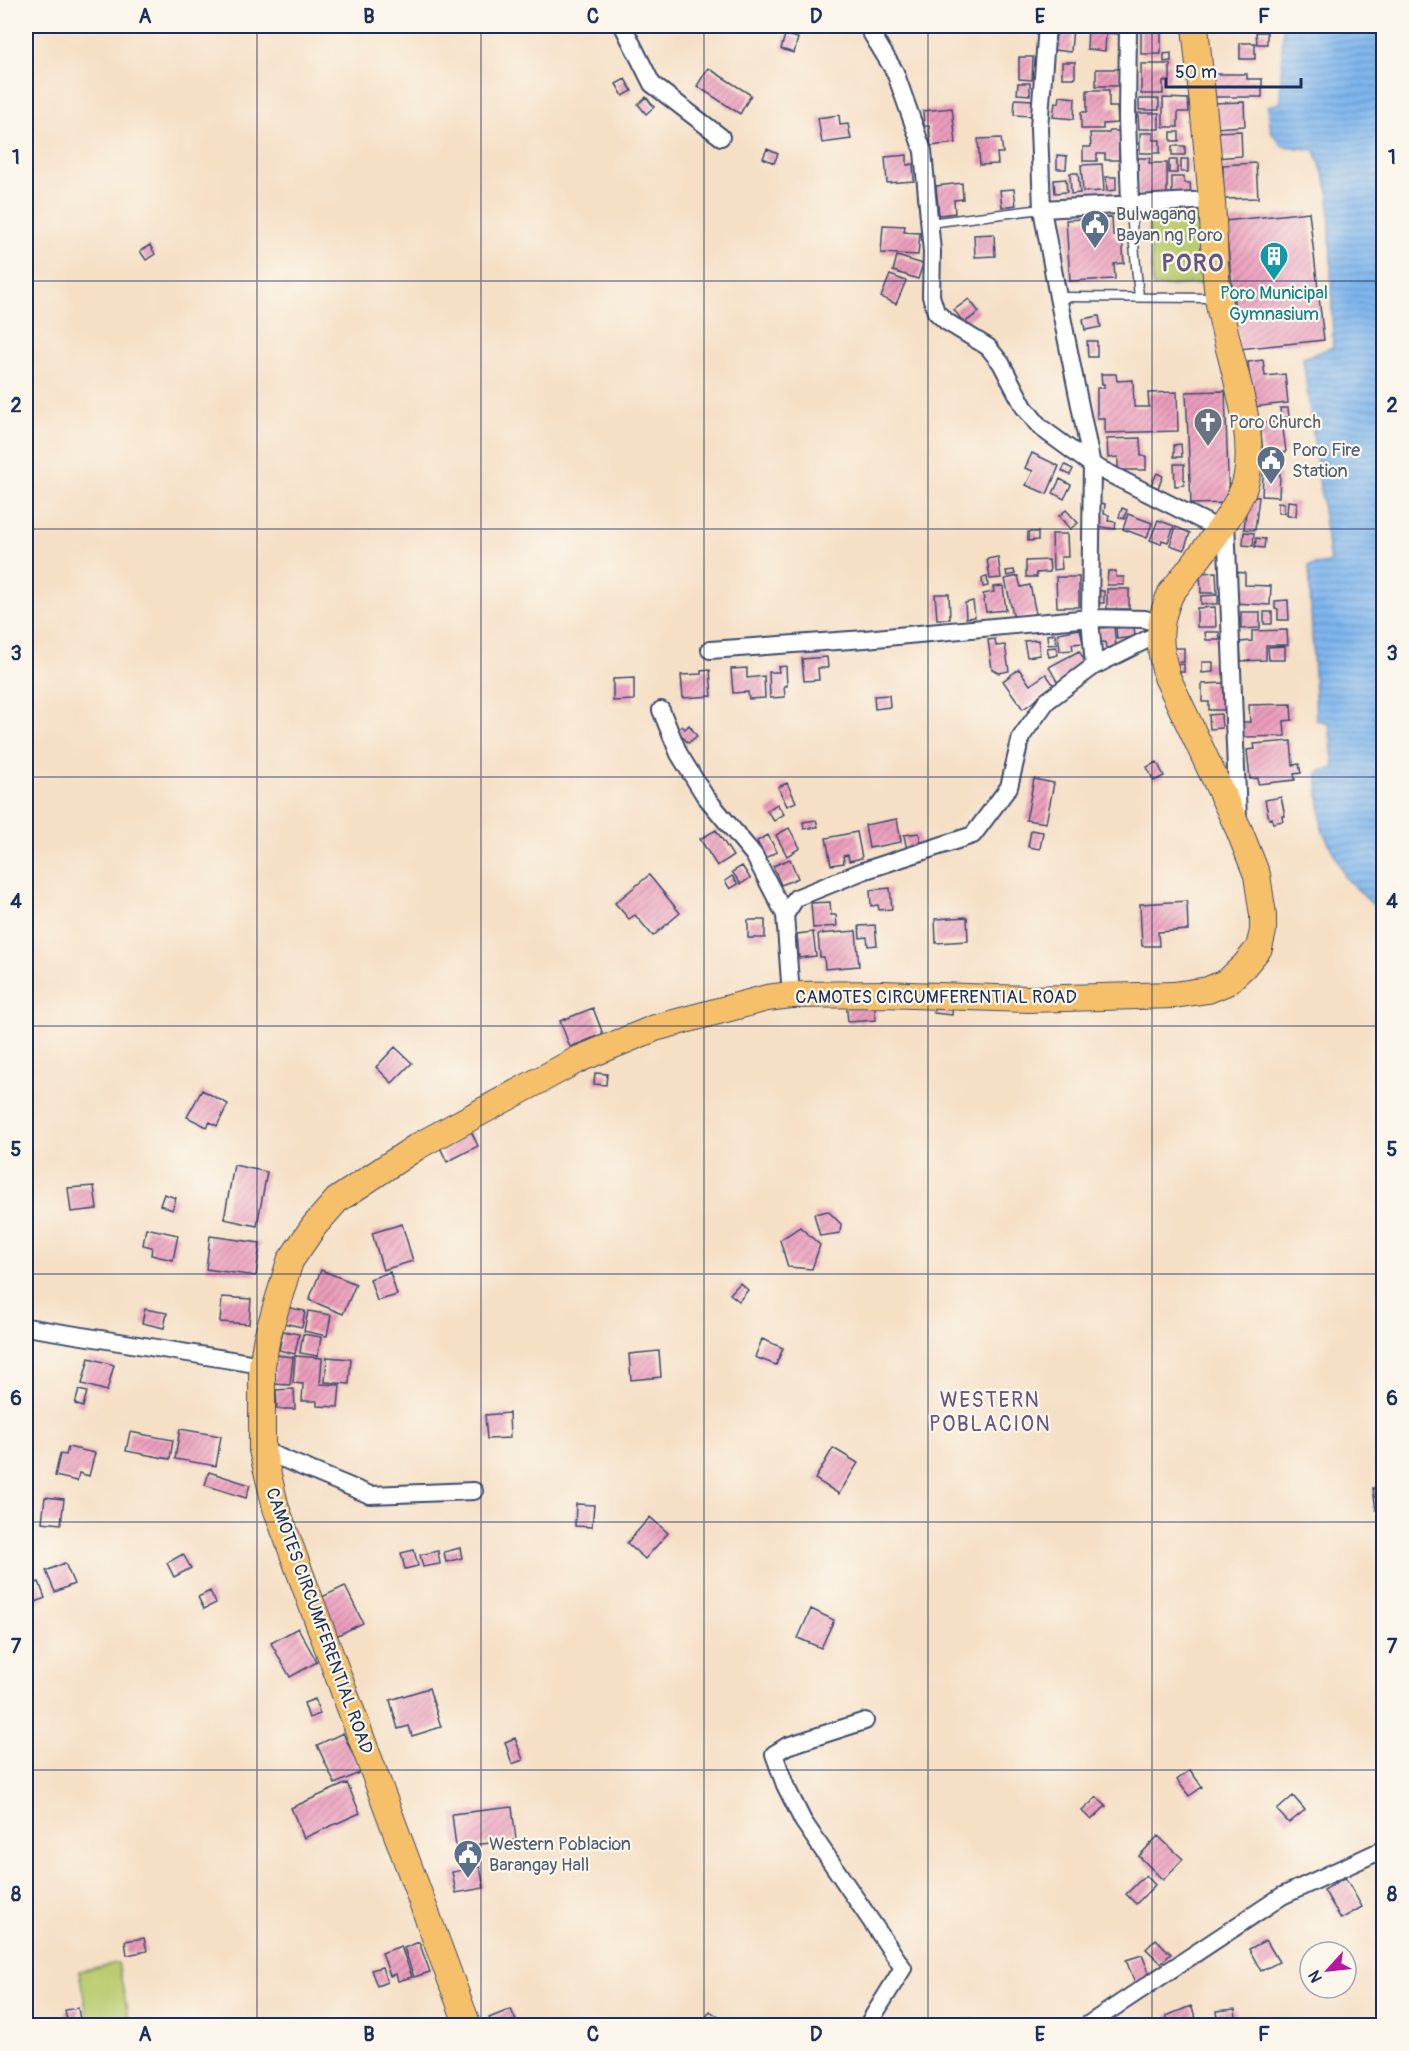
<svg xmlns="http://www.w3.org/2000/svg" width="1409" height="2051" viewBox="0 0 1409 2051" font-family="Pangolin,sans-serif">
	<defs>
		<pattern id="water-rules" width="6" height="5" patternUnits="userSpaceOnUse" patternTransform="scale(1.5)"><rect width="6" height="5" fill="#7fb6ee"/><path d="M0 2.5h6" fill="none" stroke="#6794c4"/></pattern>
		<pattern id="building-hatch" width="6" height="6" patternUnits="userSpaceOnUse" patternTransform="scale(1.5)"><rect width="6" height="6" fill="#ec9dbc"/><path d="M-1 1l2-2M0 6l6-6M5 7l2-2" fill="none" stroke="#be809c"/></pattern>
	</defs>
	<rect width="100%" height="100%" fill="#fbf7ec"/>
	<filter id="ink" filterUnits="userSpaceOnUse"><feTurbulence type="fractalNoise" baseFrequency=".0167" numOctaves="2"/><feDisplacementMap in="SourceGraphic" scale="12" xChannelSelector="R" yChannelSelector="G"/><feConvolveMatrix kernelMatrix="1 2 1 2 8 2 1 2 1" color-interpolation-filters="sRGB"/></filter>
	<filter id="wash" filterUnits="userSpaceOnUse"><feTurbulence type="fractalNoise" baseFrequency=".008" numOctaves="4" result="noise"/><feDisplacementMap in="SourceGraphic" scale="24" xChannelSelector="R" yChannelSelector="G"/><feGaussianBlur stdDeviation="1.35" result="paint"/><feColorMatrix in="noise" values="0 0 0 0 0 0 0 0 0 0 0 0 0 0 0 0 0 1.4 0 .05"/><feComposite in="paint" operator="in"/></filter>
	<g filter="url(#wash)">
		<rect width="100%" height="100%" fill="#f5dfc5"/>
		<!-- park -->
		<path fill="#bacc6f" stroke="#6a7e66" stroke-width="1.5" d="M1203,210l4,73 -54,4 -5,-74z
			M118,1963l12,62h-41l-10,-54z"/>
		<!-- water -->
		<path fill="url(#water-rules)" stroke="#4d72a6" stroke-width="1.5" d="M1283,26h100v889l-37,-37 -24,-49 -5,-57 17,-4 -5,-45 -13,-3 -7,-154 21,-3 -27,-205 30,-11 -4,-156 -14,-41 -32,-4 -12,-14 -3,-26 12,-3z"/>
		<g id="blocks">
			<!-- building -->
			<path fill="url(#building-hatch)" d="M1057,26h16l-2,26 -17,-2z
				M1088,26h32l-1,8 -13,-1 -1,18 -18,-2z
				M1141,26h20v28h-20z
				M1256,32h11v12h-10z
				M785,35l13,3 -4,15 -13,-4z
				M1240,43h15v16h-15z
				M1171,53v8l-7,1v-8z
				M1019,57h14l-1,23 -13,-1z
				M1062,62h13v16h-13z
				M1141,64h29v17h-7v13h-22z
				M708,68l43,27 -11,19 -43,-28z
				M1096,69h24v17h-24z
				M1210,74h37v5h15v18h-52z
				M625,79l7,12 -9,5 -7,-12z
				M1018,83h12v12l-13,-1z
				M1087,90h22v17h8l1,16 -15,1v5h-22v-17h6z
				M1060,96l15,2 -1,21 -21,-2 2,-15 4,1z
				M646,97l8,10 -8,7 -8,-10z
				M1163,98l25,1 1,13h-11v15h-15z
				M1015,99l17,1v16l-18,-1z
				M1139,99h20v11h-20z
				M1244,102l1,24 -31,2 -1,-25z
				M952,108l4,35 -25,3 -2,-20h-5l-1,-15z
				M1138,113h21v16h-20z
				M839,115l1,10 8,-1 3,15 -29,4 -4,-25z
				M1110,131h9v29h-14v-6h-8v7h-14v-14h8l-1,-14h19z
				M1241,131l1,25 -28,2 -2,-26z
				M1171,132h8v9h-8z
				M1140,133h13v7h7v13h-20z
				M1001,138l2,15h-6l1,11 -18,1 -2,-26z
				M1172,146h13v9h-13z
				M767,149l11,5 -4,9 -11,-5z
				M907,155v10l6,-1 1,17 -27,2 -2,-26z
				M1057,155l10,1 -1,13h-9z
				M1138,158h12l-1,5h18v32h-29z
				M1181,159h7v13h-7z
				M1169,160h8v13h-8z
				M1256,163l2,35 -34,1 -1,-34z
				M1102,164l2,27 -21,1 -2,-27z
				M1070,173h8l2,20 -9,1z
				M1106,177h10v13l-9,1z
				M1172,177h12v6h6l1,12h-19z
				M1066,179l1,13 -12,1 -1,-13z
				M962,183l1,16 -9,1 1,13 -16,2 -3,-29z
				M1014,189l2,16 -14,2 -2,-17z
				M1309,212l15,128 -85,9 -14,-128z
				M1112,217l1,19h9l2,27 -10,1 1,15 -45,2 -4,-61z
				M883,225l22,1 -1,6 16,1 -2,22 -37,-2z
				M994,234l1,22 -20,1 -1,-22z
				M150,245l5,9 -9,6 -6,-9z
				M897,256l26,8 -5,15 -25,-8z
				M890,275l16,6 -10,23 -15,-7z
				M969,299l10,13 -15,11 -10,-13z
				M1099,316l2,11 -16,3 -2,-11z
				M1087,341h10v16h-9z
				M1263,360l2,16 20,-2 3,29 -35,4 -5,-45z
				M1101,374h15l1,7 16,-1 1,27h15l-1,-14 29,-1 1,39 -73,2v-15h-8v-30h7v-4h-2z
				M1225,391l4,112 -38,1 -5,-112z
				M1280,408h8l1,9 -8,1z
				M1282,421l4,31 -23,2 -3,-31z
				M1140,438l1,18h5v14h-28v-13l-10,1 -1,-19z
				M1181,444l1,13h-8v-12z
				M1032,453l27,13 -12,28 -21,-9 7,-14 -8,-3z
				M1262,460h9v10l-10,-1z
				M1174,464h10v21l-9,1z
				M1065,465l8,4 -3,6 -8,-4z
				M1157,473l6,3 -5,12 -7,-3z
				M1263,473l17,1 -1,23 -17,-1z
				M1060,479l11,6 -7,14 -11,-6z
				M1248,496l11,1 -4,33 -11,-1z
				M1288,501l9,1 -1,14h-9z
				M1278,502l6,1v10h-6z
				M1098,503l7,1 -1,10 5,1 -1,6 8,1 -1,7 -20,-3z
				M1122,508l5,2 -3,9 -5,-2z
				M1066,510l12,13 -8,6 -11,-13z
				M1128,514l24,9 -5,15 -24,-9z
				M1158,520l16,6 -6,16 -6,-2 -1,4 -11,-4z
				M1176,527l14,6 -6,17 -14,-5z
				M1028,532h10v8l-10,1z
				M1244,532l10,1 -1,13 -10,-1z
				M1052,534h15l1,23h-7l1,12 -9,1z
				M1256,538l9,1 -1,9 -9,-1z
				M998,557l3,21 -11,1 -3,-20z
				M1049,560l1,12 -14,1 1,4h-11v-16z
				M1014,570l1,4 -8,2 -1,-5z
				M1108,571h8v6h8v8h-17z
				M1216,572l1,21h-16l-1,-20z
				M1234,572l11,1v12l26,1 -1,19 -37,-2z
				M1018,576l3,11 9,-2 6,29 -22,5 -9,-40z
				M987,577l1,9 -5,1 -1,-9z
				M1056,577h23v30h-22z
				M1003,586l3,24 -20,2 -3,-18 11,-2 -1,-5z
				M1107,589h22v20h-22z
				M1098,591h6v12h-6z
				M935,594h14l1,25h-13z
				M1218,595v9h-17v-8z
				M1288,600l1,20h-11v-11l-3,-1v-7z
				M973,601l2,16 -9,1 -1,-15z
				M1215,607l1,20h-19v-19z
				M1241,612h19v16l-19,1z
				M1264,612h8v12h-8z
				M1134,626l1,11 -18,2 -1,-11z
				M1114,627l2,20 -10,1 -1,-6h-5l-1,-14z
				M1080,629l3,14 -11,1 1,6 -13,1 -2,-18z
				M1287,630l1,15h-22v15l-25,1 -1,-19 12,-1v-10z
				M1205,632h14l1,8h-14z
				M1055,634l2,10 -9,1 -1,-10z
				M995,639l1,7 9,-1 4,26 -10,2 -7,-4 -4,-29z
				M1038,640l2,15 -13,2 -3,-16z
				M1285,646v14h-16l-1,-13z
				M1056,647l2,8 -9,2 -2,-9z
				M1175,648h9v14h-9z
				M1079,651l9,16 -30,16 -9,-16z
				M827,657l1,11h-10l1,12 -15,1 -2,-22z
				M1202,662h11v10l-11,1z
				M1184,664v8h-8v-7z
				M786,666l1,20h-3l1,11 -15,1 -1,-26h10l-1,-5z
				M747,668v10l17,-2 1,22 -16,1 -1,-7 -15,1 -2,-24z
				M1019,669l11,16 16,-11 9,13 -32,22 -20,-28z
				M710,670l2,26 -29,2 -2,-23 20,-1v-3z
				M634,678v22l-21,1v-22z
				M1224,683l1,27h-16v-8h-7v-18z
				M889,695l1,12 -15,2 -1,-13z
				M1291,704l1,16 -8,1 1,15 -43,1v-15h8l-1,-17z
				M1221,714l1,14 -12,1 -1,-14z
				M689,725l8,11 -9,7 -11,-13 5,-4 3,3z
				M1291,741l2,24 6,-1 2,9 -7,1 1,6 -37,4v-6l-8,1 -3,-29 8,-1 -1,-5z
				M1157,762l7,14 -10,5 -7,-14z
				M1034,779l20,4 -8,40 -20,-3z
				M787,783l9,19 -9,4 -9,-19z
				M1281,797l4,19h-3l1,5 -10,2 -1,-5 -3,1 -4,-19z
				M777,804l7,10 -10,7 -7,-10z
				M897,819l4,23 -32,6 -4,-23z
				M816,820l2,7 -14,2 -1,-7z
				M789,828l11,20 -13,8 -11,-21z
				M716,830l17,26 -16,10 -17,-27z
				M1031,830l12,2 -3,17 -12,-2z
				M857,832l5,26 -13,3 -1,-6 -5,1 1,7 -13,2 -5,-27z
				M919,833l3,14 -15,3 -3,-15z
				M768,835l9,17 -12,6 -8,-17z
				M790,859l8,19 -17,7 -8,-19z
				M742,866l8,12 -9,6 -9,-12z
				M649,875l31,38 -27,23 -18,-21 -6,4 -14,-16z
				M732,876l6,8 -8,5 -5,-8z
				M890,888l2,21 -13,1 -1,-5 -7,1 -1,-16z
				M1187,901l1,29 -30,2 1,14h-17l-2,-42z
				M830,902l1,13h5l1,11 -24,2 -2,-25z
				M967,917l1,24 -32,2 -1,-24z
				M748,920h17v18h-17z
				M875,925l2,20 -9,1 -1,-9 -7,1 -1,-12z
				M856,931l3,35 -34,3 -1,-12h-4l-2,-23z
				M813,932l3,24 -17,2 -2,-24z
				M874,999l2,21 -28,2 -2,-21z
				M935,1002l18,2 -1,11 -18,-2z
				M593,1008l10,26 -33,13 -10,-26z
				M395,1047l17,16 -20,20 -16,-16z
				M595,1073l12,1 -1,11 -12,-1z
				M202,1090l26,14 -11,22 -7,-4 -3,5 -20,-10z
				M470,1129l8,17 -31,16 -8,-17z
				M234,1165l33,7 -10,54 -33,-7z
				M94,1186l3,23 -26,3 -3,-24z
				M164,1194l12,4 -4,12 -12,-5z
				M828,1211l13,13 -1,9 -20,3 -6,-22z
				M402,1224l11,37 -30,9 -11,-37z
				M800,1227l20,18 -8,24 -24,-2 -8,-27z
				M146,1228l32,7 -5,25 -22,-5 1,-8 -9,-2z
				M210,1236l50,7 -4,33 -50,-7z
				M321,1270l35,14 -13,30 -34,-14z
				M390,1272l7,23 -20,6 -7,-22z
				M740,1283l8,7 -9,11 -9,-7z
				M222,1297l29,2 -2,25 -29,-2z
				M286,1307l19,4 -3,16 -19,-4z
				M145,1309l22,4 -3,15 -22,-5z
				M308,1311l23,4 -4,21 -23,-5z
				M283,1331l16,3 -4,20 -16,-4z
				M303,1334l18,3 -3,19 -18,-3z
				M762,1339l21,9 -7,17 -21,-8z
				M659,1351l2,26 -30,3 -2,-26z
				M276,1355l17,2 -3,28 -16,-1z
				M295,1356l27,2 -2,26 20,1 -2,22 -21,-1v-5h-15l1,-17 -10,-1z
				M327,1357l24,2 -2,25 -24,-2z
				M89,1358l25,7 -7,26 -25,-7z
				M294,1389l1,20h-18l-1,-19z
				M79,1390l8,2 -4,15 -8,-3z
				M509,1413l1,25 -23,1 -2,-24z
				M180,1429l41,7 -5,30 -41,-7z
				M130,1432l43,8 -3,19 -44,-8z
				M68,1447l27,6 -6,23 -10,-3 -2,8 -22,-5 5,-22 6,1z
				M833,1448l25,15 -19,31 -24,-15z
				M209,1472l41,13 -4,13 -41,-13z
				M1384,1487v22l-8,1 -3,-22z
				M45,1497l19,2 -3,25 -19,-2z
				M576,1504l18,1 -2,22 -17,-1z
				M650,1517l18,16 -23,26 -18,-16z
				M460,1548l2,10 -16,4 -2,-10z
				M414,1550l4,16 -13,3 -4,-16z
				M438,1551l2,13 -17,3 -3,-12z
				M183,1554l8,14 -17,9 -7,-14z
				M65,1563l9,21 -19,8 -9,-21z
				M39,1582l6,16 -16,7 -3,-8v-10z
				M345,1586l18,37 -27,13 -18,-37z
				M210,1591l6,12 -12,6 -6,-12z
				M811,1609l23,11 -13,28 -23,-10z
				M298,1628l19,34 -27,15 -19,-34z
				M429,1688l12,39 -29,9 -3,-10 -11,3 -8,-29z
				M315,1699l5,15 -11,4 -5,-15z
				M343,1733l18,39 -26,12 -18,-39z
				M515,1738l8,22 -11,4 -7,-22z
				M1190,1770l12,17 -13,9 -12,-16z
				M347,1783l13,30 -56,25 -13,-30z
				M1293,1796l12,14 -16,13 -12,-13z
				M1097,1797l9,9 -15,14 -9,-9z
				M512,1807l4,33 -60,7 -4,-33z
				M1158,1836l25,23 -20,21 -24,-24z
				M480,1867l4,21 -28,5 -4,-21z
				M1146,1875l9,10 -19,19 -10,-10z
				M1345,1877l17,30 -21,12 -17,-29z
				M144,1938l3,13 -20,4 -2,-14z
				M1156,1939l15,15 -10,9 -15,-14z
				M1266,1940l13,22 -18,9 -12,-22z
				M419,1942l11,30 -16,5 -10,-29z
				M401,1946l11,31 -14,4 -2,-7 -6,2 -8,-23z
				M1142,1955l9,22 -16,6 -9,-23z
				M382,1967l5,15 -10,4 -6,-16z
				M1191,2006l8,20h-29l-4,-10z
				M78,2008l3,18h-13l-3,-16z
				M511,2009l7,17h-26l-3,-8z
				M1235,2009l2,17h-18l-2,-15z
				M710,2011l13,9 -4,6h-19z
				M970,2018l2,8h-20v-3z
				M1341,2021l1,5h-20v-2z"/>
		</g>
	</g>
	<g filter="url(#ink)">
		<use href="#blocks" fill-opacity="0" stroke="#3c496d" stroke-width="1.5"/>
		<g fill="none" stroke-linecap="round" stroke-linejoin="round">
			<!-- service casing -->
			<g stroke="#3c496d" stroke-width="11">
				<path id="service" d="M1130,203l9,94
					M929,223l113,-14
					M1058,297l157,1"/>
			</g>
			<!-- minor casing -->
			<g stroke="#3c496d" stroke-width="20">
				<path id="minor" d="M623,26l29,58 69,53
					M867,26l28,46 28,79 9,101 -1,44 5,16 11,10 41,25 13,16 23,44 16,20 52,38 127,64
					M1047,26l-8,102 3,81 16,88 34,168 -2,153 55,1 16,6
					M1128,26l-1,92 3,85
					M1042,209l170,-9
					M1226,521l12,298
					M710,650l155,-11 225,-21 4,48 -47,35 -26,36 -12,50 -36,48 -110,36 -67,27 -11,17 6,80
					M1094,666l66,-33
					M661,710l18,44 26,42 49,59 31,60
					M26,1327l236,38
					M262,1450l108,45 104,-4
					M865,1721l-78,25 -13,8 11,31 18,36 100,147 -36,58
					M1086,2026l196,-130 102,-47"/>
			</g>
			<!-- primary casing -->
			<g stroke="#3c496d" stroke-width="28">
				<path id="primary" d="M468,2026l-192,-518 -14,-58v-85l5,-28 23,-76 24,-35 23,-26 81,-54 159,-86 78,-32 112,-30 24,-3 92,-1 145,5 146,-4 34,-5 19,-8 17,-16 15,-18 4,-17v-16l-6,-40 -18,-45 -72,-153c-9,-32 -10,-54 4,-84 21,-28 64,-77 74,-109 15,-54 -20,-132 -27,-187 -4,-32 -4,-64 -6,-95 -5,-59 -11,-118 -17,-176"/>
			</g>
			<!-- service -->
			<use href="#service" stroke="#fff" stroke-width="8"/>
			<!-- minor -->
			<use href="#minor" stroke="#fff" stroke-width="16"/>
			<!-- primary -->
			<use href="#primary" stroke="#f6c06b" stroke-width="26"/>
		</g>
	</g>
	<!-- grid -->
	<path fill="none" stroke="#1b2f5e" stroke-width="1.5" stroke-opacity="0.55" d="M257,26v2000M481,26v2000M704,26v2000M928,26v2000M1152,26v2000M26,281h1358M26,529h1358M26,777h1358M26,1026h1358M26,1274h1358M26,1522h1358M26,1770h1358"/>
	<!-- icons -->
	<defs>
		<g id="civic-pin" transform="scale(1.5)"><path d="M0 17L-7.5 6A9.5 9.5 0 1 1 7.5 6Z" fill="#5c6f8a" stroke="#fbf7ec"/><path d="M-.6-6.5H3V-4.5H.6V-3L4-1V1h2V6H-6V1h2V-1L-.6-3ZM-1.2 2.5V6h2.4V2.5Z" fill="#fff"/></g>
		<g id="building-pin" transform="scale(1.5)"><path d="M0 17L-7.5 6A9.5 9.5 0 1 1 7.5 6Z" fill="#0f9aa8" stroke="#fbf7ec"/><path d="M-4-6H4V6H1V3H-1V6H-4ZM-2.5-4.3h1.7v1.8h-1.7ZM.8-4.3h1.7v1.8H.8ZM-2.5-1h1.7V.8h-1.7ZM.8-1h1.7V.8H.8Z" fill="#fff"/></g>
		<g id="church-pin" transform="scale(1.5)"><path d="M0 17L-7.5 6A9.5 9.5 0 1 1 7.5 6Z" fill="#6b7280" stroke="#fbf7ec"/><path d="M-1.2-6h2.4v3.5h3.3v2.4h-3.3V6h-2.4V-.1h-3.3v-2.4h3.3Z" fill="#fff"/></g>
	</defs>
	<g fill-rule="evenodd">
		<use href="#civic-pin" x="1095" y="224"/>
		<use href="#building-pin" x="1274" y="256"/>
		<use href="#church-pin" x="1208" y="422"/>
		<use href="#civic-pin" x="1271" y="460"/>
		<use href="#civic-pin" x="468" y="1854"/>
	</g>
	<g text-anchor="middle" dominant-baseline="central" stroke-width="4.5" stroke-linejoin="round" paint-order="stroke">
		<!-- service labels -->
		<g font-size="18" fill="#4e5e75" stroke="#fbf7ec" text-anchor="start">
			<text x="1116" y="214">Bulwagang<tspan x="1116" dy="21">Bayan ng Poro</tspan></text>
			<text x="1292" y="450">Poro Fire<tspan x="1292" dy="21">Station</tspan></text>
			<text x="489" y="1844">Western Poblacion<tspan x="489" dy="21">Barangay Hall</tspan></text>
		</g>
		<!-- culture labels -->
		<g font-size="18" fill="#0d838f" stroke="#fbf7ec">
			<text x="1274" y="293">Poro Municipal<tspan x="1274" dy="21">Gymnasium</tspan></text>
		</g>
		<!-- worship labels -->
		<g font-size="18" fill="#5b616d" stroke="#fbf7ec" text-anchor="start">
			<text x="1229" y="422">Poro Church</text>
		</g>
		<!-- street labels -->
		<g font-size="18" fill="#1b2f5e" stroke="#fbf7ec">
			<text x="936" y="997">CAMOTES CIRCUMFERENTIAL ROAD</text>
			<text transform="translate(319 1621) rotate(70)">CAMOTES CIRCUMFERENTIAL ROAD</text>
		</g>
		<!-- quarter labels -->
		<g font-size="21" letter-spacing="1.5" fill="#64567f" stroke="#fbf7ec">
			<text x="990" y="1400">WESTERN<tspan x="990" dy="24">POBLACION</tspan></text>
		</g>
		<!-- district labels -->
		<g font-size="24" font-weight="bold" letter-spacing="1.5" fill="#64567f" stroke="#fbf7ec">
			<text x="1193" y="263">PORO</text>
		</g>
	</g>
	<!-- margin -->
	<rect width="1409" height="2051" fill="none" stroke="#fbf7ec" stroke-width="66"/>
	<!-- north arrow -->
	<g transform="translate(1328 1970) rotate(243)"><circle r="28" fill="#fbf7ec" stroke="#a1a7b3" stroke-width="1.5"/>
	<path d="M0-4.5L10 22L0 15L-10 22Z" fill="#b5179e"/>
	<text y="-9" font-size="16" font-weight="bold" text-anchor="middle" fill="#1b2f5e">N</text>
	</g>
	<!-- scale -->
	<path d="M1166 78v9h135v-9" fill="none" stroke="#1b2f5e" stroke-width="3"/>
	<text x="1175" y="78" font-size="18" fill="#1b2f5e" stroke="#fbf7ec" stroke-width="4.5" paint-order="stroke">50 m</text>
	<rect x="33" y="33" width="1343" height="1985" fill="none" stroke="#1b2f5e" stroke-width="2"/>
	<g font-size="20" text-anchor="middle" font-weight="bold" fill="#1b2f5e">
		<text x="145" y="23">A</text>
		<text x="369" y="23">B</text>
		<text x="593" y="23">C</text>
		<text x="816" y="23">D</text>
		<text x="1040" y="23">E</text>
		<text x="1264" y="23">F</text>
		<text x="16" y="164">1</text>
		<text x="1392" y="164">1</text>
		<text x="16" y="412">2</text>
		<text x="1392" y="412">2</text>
		<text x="16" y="660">3</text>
		<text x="1392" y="660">3</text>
		<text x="16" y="908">4</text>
		<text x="1392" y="908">4</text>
		<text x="16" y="1156">5</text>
		<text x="1392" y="1156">5</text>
		<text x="16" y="1405">6</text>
		<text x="1392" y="1405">6</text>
		<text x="16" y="1653">7</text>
		<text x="1392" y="1653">7</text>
		<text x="16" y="1901">8</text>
		<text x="1392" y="1901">8</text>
		<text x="145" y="2041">A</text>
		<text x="369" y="2041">B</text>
		<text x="593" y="2041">C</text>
		<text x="816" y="2041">D</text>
		<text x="1040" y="2041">E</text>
		<text x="1264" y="2041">F</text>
	</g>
</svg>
